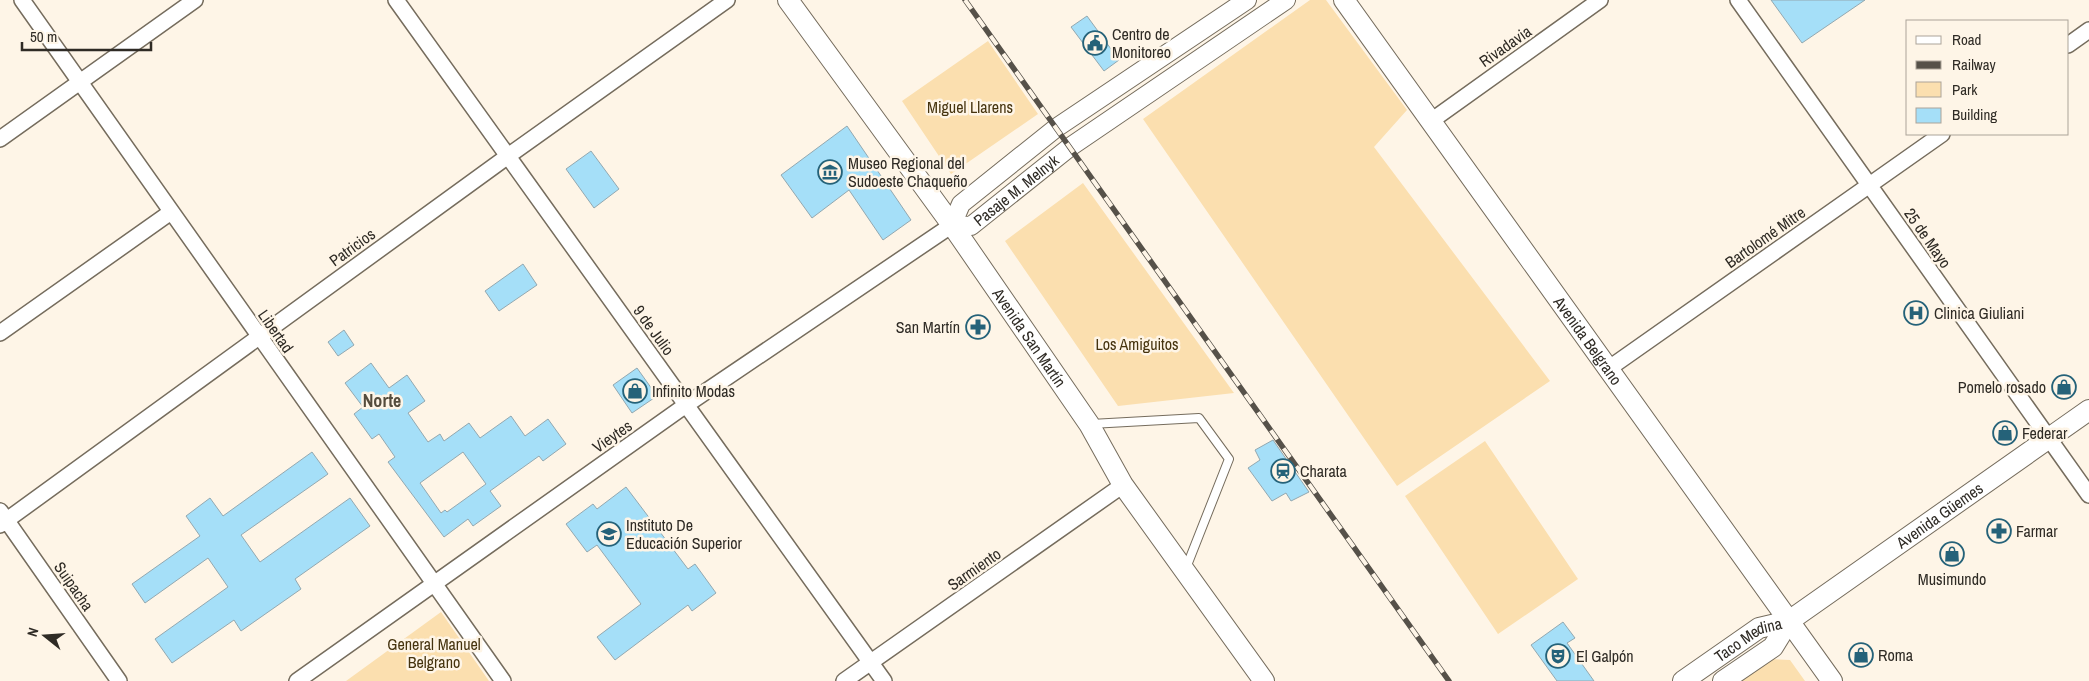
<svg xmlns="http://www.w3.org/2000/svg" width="2089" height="681" viewBox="0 0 2089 681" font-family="'Archivo Narrow',sans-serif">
	<rect width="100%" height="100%" fill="#fef5e7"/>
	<!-- green -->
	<path fill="#fbdfaf" d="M1310,0h16l81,110 -33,37 176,234 -153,105 -254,-367z
		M988,41l50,73 -87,60 -49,-73z
		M1083,183l151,210 -116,13 -113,-165z
		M1485,441l93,138 -80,55 -93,-138z
		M441,612l48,69h-143z
		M1768,659l22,1 15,21h-69z"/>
	<!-- building -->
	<path fill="#a5dff8" stroke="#93a8b0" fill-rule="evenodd" d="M1771,0h94l-63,43z
		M1087,16l32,44 -15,11 -33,-44z
		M847,126l64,94 -28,20 -34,-50 -37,28 -31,-43z
		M591,151l28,38 -25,19 -28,-39z
		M523,264l14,21 -38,26 -14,-20z
		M344,330l10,15 -16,11 -10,-14z
		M371,363l18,25 18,-13 18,26 -17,12 20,29 12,-8 4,7 25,-18 11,15 31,-22 14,20 23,-17 18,25 -23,17 -4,-5 -49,35 11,15 -28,20 -5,-7 -24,18 -56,-75 7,-5 -16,-23 -7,5 -18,-25 9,-7 -18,-24zM463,452l23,32 -39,28 -2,-2 -4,3 -21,-30z
		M637,368l20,28 -25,17 -19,-28z
		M1273,440l36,52 -18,9 -5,-8 -14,8 -24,-33 12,-8 -5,-10z
		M312,452l16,22 -87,61 19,27 90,-64 20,28 -75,53 6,10 -60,42 -7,-11 -62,43 -17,-24 73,-52 -20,-29 -63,45 -13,-19 68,-48 -14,-20 24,-18 13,18z
		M626,487l62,82 7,-5 21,29 -24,18 -4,-6 -73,55 -18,-23 44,-33 -44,-59 -10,7 -21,-28 27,-20 4,5z
		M1563,622l12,16 -8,5 27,38h-37l-26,-36z"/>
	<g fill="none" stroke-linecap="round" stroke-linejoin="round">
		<!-- service casing -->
		<g stroke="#756c5d" stroke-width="10">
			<path id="service" d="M1091,424l108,-6 30,41 -43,109"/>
		</g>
		<!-- minor casing -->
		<g stroke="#756c5d" stroke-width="18">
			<path id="minor" d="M22,0l481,681
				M396,0l488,681
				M1738,0l351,495
				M2068,45l21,-15
				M1431,121l169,-121
				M0,139l195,-139
				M0,333l171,-121
				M1608,369l334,-235
				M0,511l119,170
				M0,525l508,-369 219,-156
				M297,681l389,-276 266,-180
				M844,681l279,-196"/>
		</g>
		<!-- tertiary casing -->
		<g stroke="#756c5d" stroke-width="20">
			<g id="tertiary">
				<path id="s1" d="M1247,0l-191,128 -95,76 -9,21 19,1 99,-79 216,-147"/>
			</g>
		</g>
		<!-- secondary casing -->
		<g stroke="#756c5d" stroke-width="22">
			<g id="secondary">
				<path id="s2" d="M788,0l164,225 137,199 34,61 141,196"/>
				<path id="s3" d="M1344,0l488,681"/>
				<path id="s4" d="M1683,681l76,-53 30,-7"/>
				<path id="s5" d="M1723,681l50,-34 16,-26 300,-211"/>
			</g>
		</g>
		<!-- service -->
		<use href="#service" stroke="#fff" stroke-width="8"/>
		<!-- minor -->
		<use href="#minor" stroke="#fff" stroke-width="15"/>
		<!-- tertiary -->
		<use href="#tertiary" stroke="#fff" stroke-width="18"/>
		<!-- secondary -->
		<use href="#secondary" stroke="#fff" stroke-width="20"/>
		<!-- rail casing -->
		<g stroke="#565149" stroke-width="5.5">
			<path id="rail" d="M965,0l484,681"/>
		</g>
		<!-- rail -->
		<use href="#rail" stroke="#fef5e7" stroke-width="4" stroke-dasharray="11" stroke-linecap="butt"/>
	</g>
	<!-- icons -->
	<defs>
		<g id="civic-ring" transform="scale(1.25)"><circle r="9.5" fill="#fef5e7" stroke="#256279" stroke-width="1.5"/><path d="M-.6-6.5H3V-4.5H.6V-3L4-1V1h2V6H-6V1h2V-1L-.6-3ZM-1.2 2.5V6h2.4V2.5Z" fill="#256279"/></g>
		<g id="museum-ring" transform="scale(1.25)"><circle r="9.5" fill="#fef5e7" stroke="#256279" stroke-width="1.5"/><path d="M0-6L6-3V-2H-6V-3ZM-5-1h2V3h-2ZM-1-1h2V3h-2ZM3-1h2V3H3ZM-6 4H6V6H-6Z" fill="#256279"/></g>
		<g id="hospital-ring" transform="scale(1.25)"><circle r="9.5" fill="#fef5e7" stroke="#256279" stroke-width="1.5"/><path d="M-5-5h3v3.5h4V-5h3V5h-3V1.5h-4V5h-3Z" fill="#256279"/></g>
		<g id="pharmacy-ring" transform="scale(1.25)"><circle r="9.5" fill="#fef5e7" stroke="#256279" stroke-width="1.5"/><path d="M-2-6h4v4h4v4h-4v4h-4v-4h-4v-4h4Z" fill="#256279"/></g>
		<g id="shop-ring" transform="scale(1.25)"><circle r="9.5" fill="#fef5e7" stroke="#256279" stroke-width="1.5"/><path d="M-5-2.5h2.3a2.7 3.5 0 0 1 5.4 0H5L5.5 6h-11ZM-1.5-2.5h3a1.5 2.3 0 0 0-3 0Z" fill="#256279"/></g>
		<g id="station-ring" transform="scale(1.25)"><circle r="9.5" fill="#fef5e7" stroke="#256279" stroke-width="1.5"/><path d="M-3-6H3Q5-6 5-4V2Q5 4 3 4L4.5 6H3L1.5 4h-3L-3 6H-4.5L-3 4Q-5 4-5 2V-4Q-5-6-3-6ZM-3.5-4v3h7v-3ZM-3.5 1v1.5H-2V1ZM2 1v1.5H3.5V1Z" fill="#256279"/></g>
		<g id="university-ring" transform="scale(1.25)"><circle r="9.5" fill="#fef5e7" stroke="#256279" stroke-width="1.5"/><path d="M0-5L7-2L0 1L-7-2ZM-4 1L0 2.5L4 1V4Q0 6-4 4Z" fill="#256279"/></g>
		<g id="theatre-ring" transform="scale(1.25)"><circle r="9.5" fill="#fef5e7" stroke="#256279" stroke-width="1.5"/><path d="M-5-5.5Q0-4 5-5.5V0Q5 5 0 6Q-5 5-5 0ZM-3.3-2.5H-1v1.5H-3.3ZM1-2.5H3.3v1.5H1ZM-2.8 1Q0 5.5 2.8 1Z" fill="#256279"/></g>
	</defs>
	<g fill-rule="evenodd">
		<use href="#civic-ring" x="1095" y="43"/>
		<use href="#museum-ring" x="830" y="172"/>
		<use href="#hospital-ring" x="1916" y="313"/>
		<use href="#pharmacy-ring" x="978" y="327"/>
		<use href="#shop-ring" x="2064" y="387"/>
		<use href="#shop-ring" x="635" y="391"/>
		<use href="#shop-ring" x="2005" y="433"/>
		<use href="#station-ring" x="1283" y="471"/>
		<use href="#pharmacy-ring" x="1999" y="531"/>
		<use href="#university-ring" x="609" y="534"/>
		<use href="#shop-ring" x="1952" y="554"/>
		<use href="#shop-ring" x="1861" y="655"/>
		<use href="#theatre-ring" x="1558" y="656"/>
	</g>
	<g text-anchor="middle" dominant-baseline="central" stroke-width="5" stroke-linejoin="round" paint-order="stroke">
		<!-- poi labels -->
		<g font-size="16" fill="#2f2b25" stroke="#fef5e7" text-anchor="start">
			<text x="1112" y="34">Centro de<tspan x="1112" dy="18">Monitoreo</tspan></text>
			<text x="848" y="163">Museo Regional del<tspan x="848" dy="18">Sudoeste Chaqueño</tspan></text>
			<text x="1934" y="313">Clinica Giuliani</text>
			<text x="960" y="327" text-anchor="end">San Martín</text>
			<text x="2046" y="387" text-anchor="end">Pomelo rosado</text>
			<text x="652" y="391">Infinito Modas</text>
			<text x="2022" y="433">Federar</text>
			<text x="1300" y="471">Charata</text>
			<text x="626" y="525">Instituto De<tspan x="626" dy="18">Educación Superior</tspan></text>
			<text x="2016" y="531">Farmar</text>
			<text x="1952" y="579" text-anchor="middle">Musimundo</text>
			<text x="1878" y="655">Roma</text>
			<text x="1576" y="656">El Galpón</text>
		</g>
		<!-- street labels -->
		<g font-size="16" fill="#2f2b25" stroke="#fef5e7">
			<text transform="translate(1505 46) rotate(-35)">Rivadavia</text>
			<text stroke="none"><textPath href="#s1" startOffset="451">Pasaje M. Melnyk</textPath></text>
			<text transform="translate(1765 237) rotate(-35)">Bartolomé Mitre</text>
			<text transform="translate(1928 238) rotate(55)">25 de Mayo</text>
			<text transform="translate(352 247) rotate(-36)">Patricios</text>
			<text transform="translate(654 330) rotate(54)">9 de Julio</text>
			<text transform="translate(276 331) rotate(55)">Libertad</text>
			<text stroke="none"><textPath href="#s2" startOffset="415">Avenida San Martín</textPath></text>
			<text stroke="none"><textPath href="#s3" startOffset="419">Avenida Belgrano</textPath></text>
			<text transform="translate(612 436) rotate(-35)">Vieytes</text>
			<text stroke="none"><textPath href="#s5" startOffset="275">Avenida Güemes</textPath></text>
			<text transform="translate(974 569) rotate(-35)">Sarmiento</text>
			<text transform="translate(74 586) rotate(55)">Suipacha</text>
			<text stroke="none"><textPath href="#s4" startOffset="78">Taco Medina</textPath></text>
		</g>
		<!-- park labels -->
		<g font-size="16" fill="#45330e" stroke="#fef5e7">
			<text x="970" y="107">Miguel Llarens</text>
			<text x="1137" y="344">Los Amiguitos</text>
			<text x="434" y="644">General Manuel<tspan x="434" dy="18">Belgrano</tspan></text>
		</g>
		<!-- neighbourhood labels -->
		<g font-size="18" font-weight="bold" fill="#544c3d" stroke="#fef5e7">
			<text x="382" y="400">Norte</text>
		</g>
	</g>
	<!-- legend -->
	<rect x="1906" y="20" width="162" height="115" fill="#fef5e7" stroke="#aba499"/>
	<rect x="1916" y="36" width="25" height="8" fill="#ffffff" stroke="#aba499"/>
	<text x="1952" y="45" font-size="15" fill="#2f2b25">Road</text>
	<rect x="1916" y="61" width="25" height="8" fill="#565149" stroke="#aba499"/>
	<text x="1952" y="70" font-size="15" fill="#2f2b25">Railway</text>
	<rect x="1916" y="82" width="25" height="15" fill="#fbdfaf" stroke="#aba499"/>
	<text x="1952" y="95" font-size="15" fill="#2f2b25">Park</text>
	<rect x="1916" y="108" width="25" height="15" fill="#a5dff8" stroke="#aba499"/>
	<text x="1952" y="120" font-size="15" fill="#2f2b25">Building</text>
	<!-- north arrow -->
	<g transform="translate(45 636) rotate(287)" stroke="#fef5e7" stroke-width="4" paint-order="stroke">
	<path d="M0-4L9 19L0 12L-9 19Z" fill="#2f2b25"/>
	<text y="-8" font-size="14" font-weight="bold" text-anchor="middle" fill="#2f2b25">N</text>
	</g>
	<!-- scale -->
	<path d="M22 42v8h129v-8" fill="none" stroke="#2f2b25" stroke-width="2.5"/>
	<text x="30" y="42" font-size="15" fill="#2f2b25" stroke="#fef5e7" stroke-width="4" paint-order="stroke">50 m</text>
</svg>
